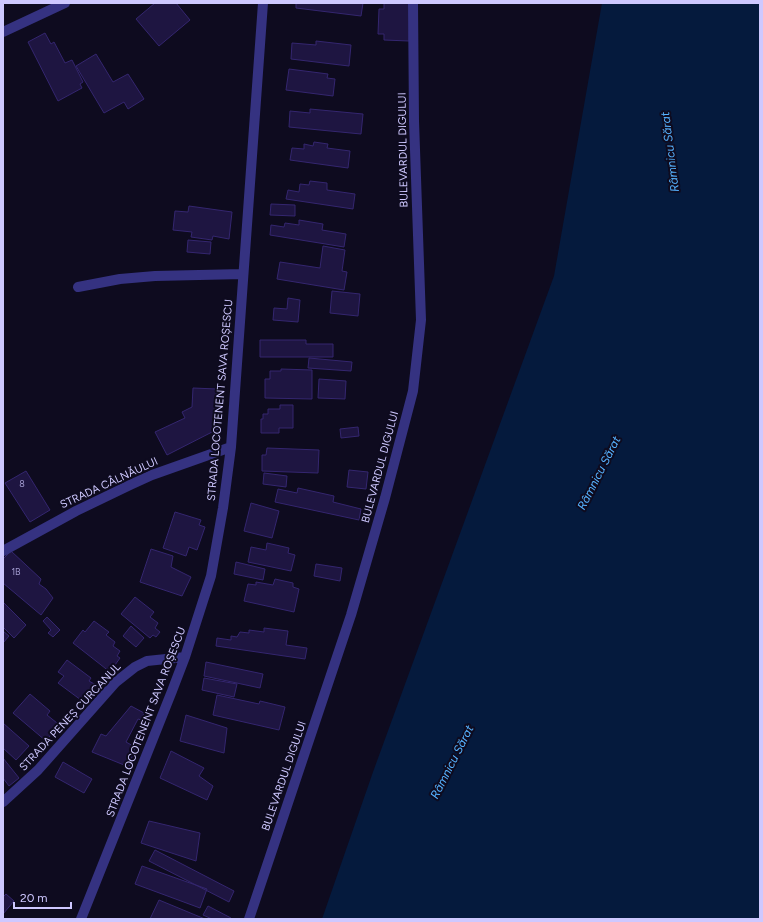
<svg xmlns="http://www.w3.org/2000/svg" width="763" height="922" viewBox="0 0 763 922" font-family="Figtree,sans-serif">
	<rect width="100%" height="100%" fill="#0e0b1f"/>
	<!-- water -->
	<path fill="#051a3d" d="M602,3h158v916h-438l51,-147 181,-496z"/>
	<!-- building -->
	<path fill="#1e1541" stroke="#34266f" d="M155,3h21l14,17 -31,26 -23,-27z
		M296,3h67l-2,13 -65,-8z
		M384,3h26l-1,38 -25,-1v-6h-6l1,-25h5z
		M45,33l6,11 3,-2 11,21 7,-3 11,22 -3,2 2,4 -24,13 -30,-59z
		M316,41l35,4 -2,21 -58,-7 1,-16 24,2z
		M96,54l17,28 15,-8 16,25 -16,10 -4,-7 -20,11 -28,-47z
		M289,69l39,5 -1,4 8,1 -2,17 -47,-6z
		M310,109l53,5 -2,20 -72,-7 1,-16 20,2z
		M314,142l14,2 -1,4 23,3 -2,17 -58,-8 2,-12 12,1v-5l9,2z
		M310,181l17,2v7l28,4 -2,15 -67,-10 2,-9 11,2 1,-8 9,1z
		M271,204l24,1v11l-25,-1z
		M189,206l43,6 -3,27 -16,-3 -1,4 -21,-3 1,-5 -19,-2 2,-19 13,1z
		M299,220l24,4 -1,6 24,4 -2,13 -74,-12 1,-10 13,2 1,-4 14,2z
		M188,240l23,2 -1,12 -23,-2z
		M323,246l22,4 -3,21 5,1 -3,18 -67,-11 3,-17 40,6z
		M332,291l28,3 -2,22 -28,-3z
		M288,298l12,2 -2,22 -25,-2 1,-12 13,1z
		M260,340h46v4h27v13h-73z
		M309,358l43,4 -1,9 -43,-3z
		M281,369l31,1v29l-47,-1v-19h5v-8h11z
		M319,379l27,2 -1,18 -27,-1z
		M193,388l24,1 -1,14 4,1 -2,25 -51,26 -12,-23 30,-14 -3,-6 10,-5z
		M280,405h13v23h-14v5h-18v-14h2v-5h5v-5h12z
		M358,427l1,9 -18,2 -1,-9z
		M267,448l52,2 -1,23 -56,-2v-16h4z
		M349,470l19,2 -2,17 -19,-2z
		M26,471l24,39 -20,12 -25,-39z
		M264,473l23,3 -1,11 -23,-3z
		M298,488l36,8 -1,6 28,7 -2,11 -84,-18 3,-13 19,4z
		M251,503l28,8 -7,27 -28,-7z
		M175,512l26,8 -2,5 6,2 -8,23 -8,-3 -3,9 -23,-8z
		M267,543l22,5 -1,5 7,2 -4,16 -43,-9 3,-15 15,3z
		M151,549l22,7 -2,11 20,10 -9,19 -42,-14z
		M11,551l30,28 -2,5 7,5 7,9 -12,17 -38,-32v-24z
		M236,562l29,7 -2,11 -29,-6z
		M316,564l26,4 -2,13 -26,-5z
		M275,579l18,4v4l6,2 -5,23 -50,-11 4,-17 8,1v-3l17,3z
		M135,597l19,15 -4,5 8,6 -3,5 5,4 -4,5 -3,-2 -3,3 -29,-24z
		M3,602l23,23 -12,13 -11,-11z
		M47,617l13,13 -7,7 -5,-4 3,-3 -8,-9z
		M94,621l15,11 -3,3 9,7 -2,4 7,5 -3,5 3,2 -10,14 -37,-29 10,-13 2,2z
		M131,626l13,12 -8,9 -13,-11z
		M264,628l24,3 -2,14 21,3 -2,11 -89,-13 1,-8 14,2v-4l6,1 3,-5 9,1v-3l15,2z
		M3,631l6,5 -6,7z
		M67,660l24,18 -2,3 7,4 -9,12 -2,-2 -4,5 -23,-17 6,-7 -6,-4z
		M206,662l57,12 -3,14 -56,-12z
		M204,678l33,6 -3,13 -32,-7z
		M30,694l20,17 -3,4 10,8 -5,6 2,2 -8,10 -33,-28z
		M217,695l42,9 1,-3 25,6 -6,23 -66,-15z
		M131,706l13,7 -3,7 -3,-1 -12,23 9,5 -6,20 -37,-15 9,-18 5,2z
		M186,715l41,13 -3,25 -44,-12z
		M3,723l26,23 -13,14 -13,-12z
		M171,751l33,17 -5,8 14,10 -6,14 -47,-22z
		M3,758l16,20 -10,8 -6,-8z
		M63,762l29,17 -8,14 -29,-16z
		M149,821l51,12 -4,28 -55,-18z
		M155,850l79,41 -5,11 -80,-41z
		M142,866l65,23 -7,19 -65,-24z
		M6,894l8,7 -11,13v-19l1,1z
		M159,900l46,19h-55z
		M208,906l23,12 -1,1h-18l-9,-4z"/>
	<g fill="none" stroke-linecap="round" stroke-linejoin="round">
		<!-- minor -->
		<path stroke="#353281" stroke-width="10" d="M3,32l62,-29
			M78,287l42,-8 35,-3 88,-2
			M3,551l73,-40 54,-26 22,-10 79,-28
			M3,802l35,-32 78,-88 19,-15 12,-6 38,-4
			M81,919l91,-228 13,-34 26,-81 12,-68 8,-61 32,-444
			M249,919l102,-304 34,-117 28,-107 8,-71 -7,-199 -1,-118"/>
	</g>
	<g text-anchor="middle" dominant-baseline="central" stroke-width="4" stroke-linejoin="round" paint-order="stroke">
		<!-- number labels -->
		<g font-size="9" fill="#a29bd0">
			<text x="22" y="483">8</text>
			<text x="16" y="571">1B</text>
		</g>
		<!-- street labels -->
		<g font-size="11" fill="#cec8ff" stroke="#0e0b1f">
			<text transform="translate(403 150) rotate(-91)">BULEVARDUL DIGULUI</text>
			<text transform="translate(220 400) rotate(-85)">STRADA LOCOTENENT SAVA ROȘESCU</text>
			<text transform="translate(380 467) rotate(-75)">BULEVARDUL DIGULUI</text>
			<text transform="translate(109 483) rotate(-25)">STRADA CÂLNĂULUI</text>
			<text transform="translate(70 717) rotate(-47)">STRADA PENEȘ CURCANUL</text>
			<text transform="translate(146 722) rotate(-69)">STRADA LOCOTENENT SAVA ROȘESCU</text>
			<text transform="translate(284 776) rotate(-71)">BULEVARDUL DIGULUI</text>
		</g>
		<!-- water labels -->
		<g font-size="12" font-style="italic" fill="#56b2ff" stroke="#0e0b1f">
			<text transform="translate(670 152) rotate(-97)">Râmnicu Sărat</text>
			<text transform="translate(599 473) rotate(-63)">Râmnicu Sărat</text>
			<text transform="translate(452 762) rotate(-63)">Râmnicu Sărat</text>
		</g>
	</g>
	<!-- border -->
	<rect width="763" height="922" fill="none" stroke="#cec8ff" stroke-width="8"/>
	<!-- scale -->
	<path d="M14 902v6h57v-6" fill="none" stroke="#cec8ff" stroke-width="2"/>
	<text x="20" y="902" font-size="12" fill="#cec8ff" stroke="#0e0b1f" stroke-width="3" paint-order="stroke">20 m</text>
</svg>
